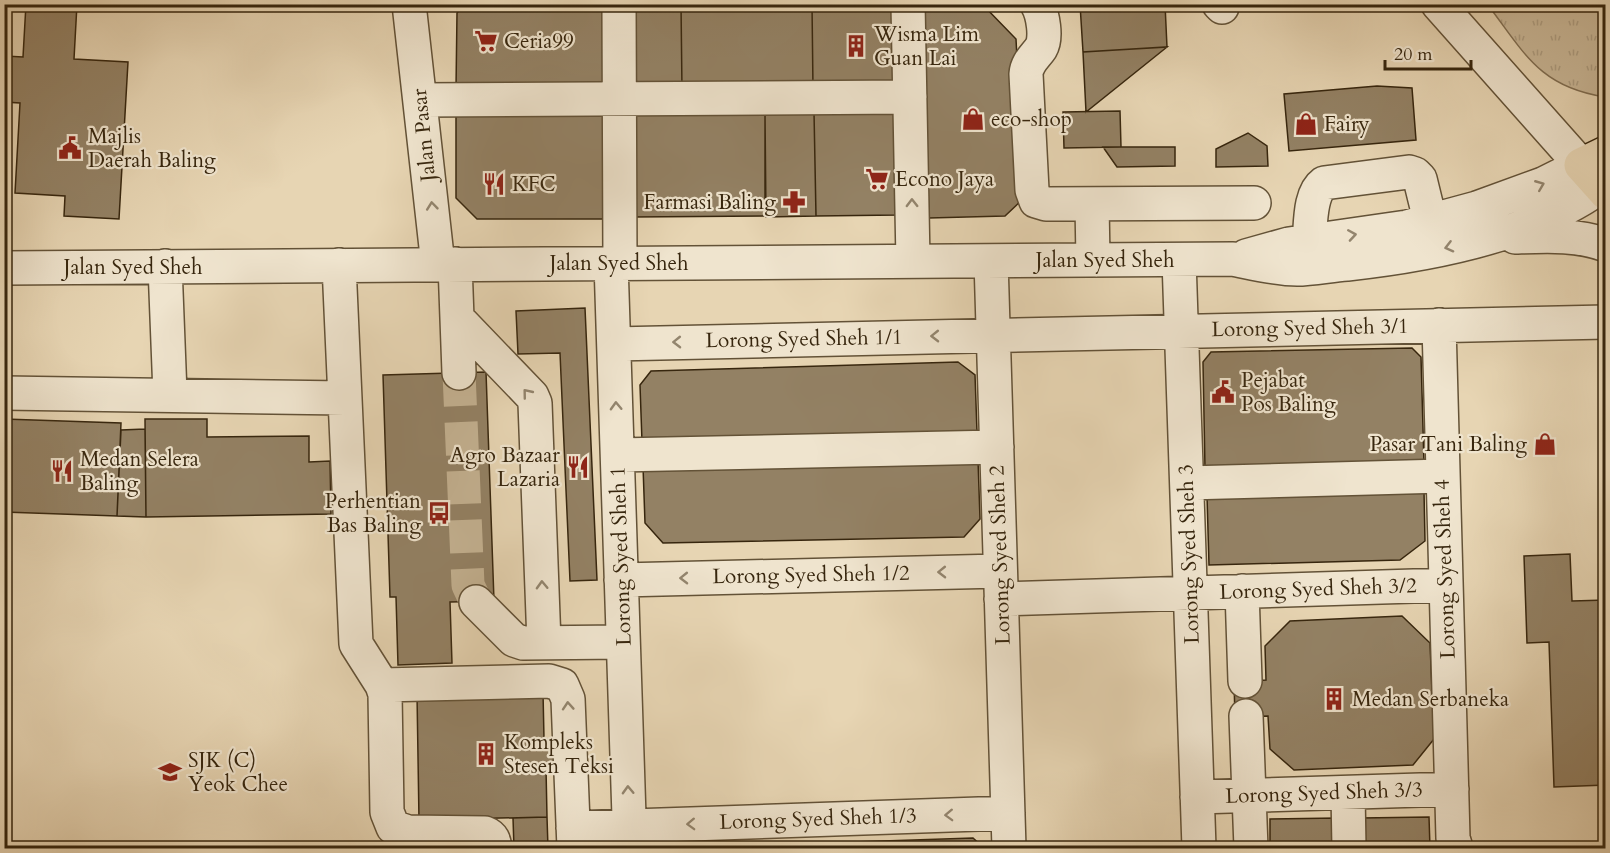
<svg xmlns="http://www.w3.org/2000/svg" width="1610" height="853" viewBox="0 0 1610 853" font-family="Cardo,serif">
	<defs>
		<pattern id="park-tufts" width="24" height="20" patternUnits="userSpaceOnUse" patternTransform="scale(1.5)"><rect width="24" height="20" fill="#c9b797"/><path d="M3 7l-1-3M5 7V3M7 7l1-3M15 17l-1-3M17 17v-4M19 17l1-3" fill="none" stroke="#ad9d81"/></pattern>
	</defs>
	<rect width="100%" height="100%" fill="#e7d5b3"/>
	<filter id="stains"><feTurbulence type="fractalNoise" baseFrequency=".00333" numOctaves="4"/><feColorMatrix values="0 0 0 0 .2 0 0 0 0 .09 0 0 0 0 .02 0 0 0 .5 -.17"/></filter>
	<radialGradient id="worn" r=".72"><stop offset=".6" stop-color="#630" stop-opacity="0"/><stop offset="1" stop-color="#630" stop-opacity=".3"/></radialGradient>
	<!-- park -->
	<path fill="url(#park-tufts)" stroke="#806e52" stroke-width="1.5" d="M1488,5h117v92c-65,-10 -80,-43 -117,-92z"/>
	<!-- building -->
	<path fill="#938164" stroke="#37260e" stroke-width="1.5" d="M26,4h51l-3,55 54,3 -9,157 -55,-3 1,-20 -50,-3 5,-90 -16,-1 1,-46 18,1z
		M464,4h142v84h-150l1,-75z
		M631,4h50l1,87h-50z
		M681,4h131l1,85 -131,2z
		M812,4h88l1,84 -88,1z
		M922,4h60l34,35 8,159 -19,18 -76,2z
		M1080,4h85l2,43 -84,5z
		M1167,47l-81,65 -3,-60z
		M1377,86l35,2 4,52 -127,11 -5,-57z
		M896,111l2,104 -82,1 -2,-104z
		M1120,111l1,36 -57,1 -1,-36z
		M606,112l1,107h-130l-21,-21v-85z
		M814,112l2,104 -50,1 -1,-104z
		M631,113h134v103l-133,1z
		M1248,133l19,13 1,20 -52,1v-18z
		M1103,147h72v19l-58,1z
		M585,308l12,272 -27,1 -10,-228 -42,1 -2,-43z
		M1412,348l9,9 3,107 -219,5 -2,-107 8,-10z
		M958,362l17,13 2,57 -335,10 -2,-57 11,-14z
		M486,372l8,229 -44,1 2,61 -54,2 -2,-68h-6l-7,-222z
		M4,419l117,4 -4,93 -113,-4z
		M145,419h62v18l102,-1v26l21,-1 1,53 -185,3z
		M145,429l1,88 -29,-1 4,-86z
		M978,460l2,59 -16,18 -301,6 -18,-20 -2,-57z
		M1424,491l1,50 -25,19 -191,5 -2,-69z
		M1570,554l2,47 34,-1v185l-52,2 -5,-145 -22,1 -3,-87z
		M1402,616l28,27 4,96 -21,26 -119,5 -24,-21 -2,-33 -33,1 -1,-35 32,-2 -1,-34 25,-25z
		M543,692l1,47h10v29h-8l1,49 -128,3 -2,-126z
		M547,817l1,31h-34l-1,-30z
		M1429,817l1,31h-69v-30z
		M1338,818l1,30h-69v-29z
		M973,838l11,10h-314z"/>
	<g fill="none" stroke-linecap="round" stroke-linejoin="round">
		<!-- minor-tunnel -->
		<path stroke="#c4b292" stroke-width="33" stroke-dasharray="33 16" stroke-linecap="butt" d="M459,373l9,212 8,17"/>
		<!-- minor casing -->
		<g stroke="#635237" stroke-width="36">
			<path id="minor" d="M409,4l29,261
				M619,4l1,259
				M908,4l5,257
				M1037,4c6,10 10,34 4,44 -6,9 -14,14 -15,26l6,116 4,11 10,3 208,-1
				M1219,4l3,3
				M420,100l490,-3
				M1092,204l1,56
				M1515,237c30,-1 62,-3 91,8
				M1309,242c2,-18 0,-48 15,-59l85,-11 6,2 5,5 10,41
				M1246,256l43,-12 118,-17 70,-19 66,-24 38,-19 -143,-161
				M1179,260l20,588
				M991,261l18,587
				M611,263l19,585
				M455,264l4,109
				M339,265l17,379 26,41 3,9 2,118 6,15 15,5 77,1c8,3 9,8 10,15
				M165,266l5,128
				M4,268l1229,-9c20,4 43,10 64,10 16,0 34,-4 50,-5 83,-9 185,-28 253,-77
				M457,318l75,78 3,7 9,240
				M1439,325l14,513 3,10
				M614,344l992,-22
				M4,393l341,5
				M618,455l379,-8
				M1187,483l256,-7
				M621,580l379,-9
				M1242,591l3,90
				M1001,599l445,-14
				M476,602l38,38 9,3 100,-1
				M382,685l167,-4 13,4 6,14 6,149
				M1246,716l5,132
				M1348,793l1,55
				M1197,797l255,-8
				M573,828l435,-15"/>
		</g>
		<!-- major casing -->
		<g stroke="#37260e" stroke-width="36">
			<path id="major" d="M1606,153l-25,12 25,28"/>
		</g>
		<!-- minor -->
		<use href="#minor" stroke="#efe4ce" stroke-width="33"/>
		<!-- major -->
		<use href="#major" stroke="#e7d5b3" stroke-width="33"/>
	</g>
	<!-- one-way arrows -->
	<defs><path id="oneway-chevron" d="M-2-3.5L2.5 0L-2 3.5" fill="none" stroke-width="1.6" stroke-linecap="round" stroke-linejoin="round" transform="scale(1.5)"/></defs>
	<g stroke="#93856e">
		<use href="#oneway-chevron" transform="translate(1540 185) rotate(-22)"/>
		<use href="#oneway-chevron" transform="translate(912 203) rotate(-91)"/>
		<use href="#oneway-chevron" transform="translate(432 206) rotate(-96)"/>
		<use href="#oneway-chevron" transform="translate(1352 235) rotate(-9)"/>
		<use href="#oneway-chevron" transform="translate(1449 247) rotate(166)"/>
		<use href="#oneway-chevron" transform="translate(935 336) rotate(179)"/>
		<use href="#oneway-chevron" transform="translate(677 342) rotate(179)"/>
		<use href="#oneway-chevron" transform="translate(527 393) rotate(-129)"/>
		<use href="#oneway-chevron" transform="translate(616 406) rotate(-92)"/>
		<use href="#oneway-chevron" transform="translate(942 572) rotate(179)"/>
		<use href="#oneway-chevron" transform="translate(684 578) rotate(179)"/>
		<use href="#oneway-chevron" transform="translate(542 585) rotate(-92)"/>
		<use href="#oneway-chevron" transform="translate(568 706) rotate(-94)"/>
		<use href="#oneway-chevron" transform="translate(628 790) rotate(-92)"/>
		<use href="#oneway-chevron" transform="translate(949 815) rotate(178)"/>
		<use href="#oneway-chevron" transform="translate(691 824) rotate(178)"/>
	</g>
	<!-- icons -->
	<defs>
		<g id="supermarket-bare" transform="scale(1.8)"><path d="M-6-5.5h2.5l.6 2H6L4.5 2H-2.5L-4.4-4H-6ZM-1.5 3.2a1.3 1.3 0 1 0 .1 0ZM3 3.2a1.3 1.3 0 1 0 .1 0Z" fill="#8f2418" stroke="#efe4ce" stroke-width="2.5" paint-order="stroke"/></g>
		<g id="building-bare" transform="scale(1.8)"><path d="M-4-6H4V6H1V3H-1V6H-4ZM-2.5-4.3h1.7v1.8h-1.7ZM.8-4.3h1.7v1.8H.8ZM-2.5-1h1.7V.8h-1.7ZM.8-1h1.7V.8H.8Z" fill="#8f2418" stroke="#efe4ce" stroke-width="2.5" paint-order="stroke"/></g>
		<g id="shop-bare" transform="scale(1.8)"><path d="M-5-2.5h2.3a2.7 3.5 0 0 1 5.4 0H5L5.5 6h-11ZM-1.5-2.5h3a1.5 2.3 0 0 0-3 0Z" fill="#8f2418" stroke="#efe4ce" stroke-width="2.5" paint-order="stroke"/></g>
		<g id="civic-bare" transform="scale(1.8)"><path d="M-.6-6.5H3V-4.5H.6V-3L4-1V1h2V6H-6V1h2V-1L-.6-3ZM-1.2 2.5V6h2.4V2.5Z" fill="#8f2418" stroke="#efe4ce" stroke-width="2.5" paint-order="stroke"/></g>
		<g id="restaurant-bare" transform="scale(1.8)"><path d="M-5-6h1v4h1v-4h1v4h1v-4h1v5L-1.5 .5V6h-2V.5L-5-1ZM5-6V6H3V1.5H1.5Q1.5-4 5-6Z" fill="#8f2418" stroke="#efe4ce" stroke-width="2.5" paint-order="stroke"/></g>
		<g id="pharmacy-bare" transform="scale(1.8)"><path d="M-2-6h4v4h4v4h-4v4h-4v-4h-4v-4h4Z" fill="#8f2418" stroke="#efe4ce" stroke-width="2.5" paint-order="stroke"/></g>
		<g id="bus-bare" transform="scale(1.8)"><path d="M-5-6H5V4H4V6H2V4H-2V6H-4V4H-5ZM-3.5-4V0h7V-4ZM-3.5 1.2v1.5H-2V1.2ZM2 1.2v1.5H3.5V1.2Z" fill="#8f2418" stroke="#efe4ce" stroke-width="2.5" paint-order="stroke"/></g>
		<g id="school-bare" transform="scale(1.8)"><path d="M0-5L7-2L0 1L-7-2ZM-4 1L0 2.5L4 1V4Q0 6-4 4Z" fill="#8f2418" stroke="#efe4ce" stroke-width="2.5" paint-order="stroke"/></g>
	</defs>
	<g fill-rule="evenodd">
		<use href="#supermarket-bare" x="486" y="41"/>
		<use href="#building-bare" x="856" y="46"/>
		<use href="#shop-bare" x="973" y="119"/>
		<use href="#shop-bare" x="1306" y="124"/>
		<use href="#civic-bare" x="70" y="148"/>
		<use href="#supermarket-bare" x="877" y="179"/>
		<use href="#restaurant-bare" x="494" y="184"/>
		<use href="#pharmacy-bare" x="794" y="202"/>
		<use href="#civic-bare" x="1223" y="392"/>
		<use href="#shop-bare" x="1545" y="444"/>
		<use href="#restaurant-bare" x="578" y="467"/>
		<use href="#restaurant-bare" x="62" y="471"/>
		<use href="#bus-bare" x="439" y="513"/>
		<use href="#building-bare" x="1334" y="699"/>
		<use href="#building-bare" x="486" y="754"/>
		<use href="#school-bare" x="170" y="772"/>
	</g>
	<g text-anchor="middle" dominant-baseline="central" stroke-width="4.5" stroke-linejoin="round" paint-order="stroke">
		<!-- poi labels -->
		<g font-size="21" fill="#37260e" stroke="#efe4ce" text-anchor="start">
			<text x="874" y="34">Wisma Lim<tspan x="874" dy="24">Guan Lai</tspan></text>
			<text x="504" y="41">Ceria99</text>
			<text x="991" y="119">eco-shop</text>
			<text x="1324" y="124">Fairy</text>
			<text x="88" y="136">Majlis<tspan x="88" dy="24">Daerah Baling</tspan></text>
			<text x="895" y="179">Econo Jaya</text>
			<text x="512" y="184">KFC</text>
			<text x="776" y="202" text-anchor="end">Farmasi Baling</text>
			<text x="1241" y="380">Pejabat<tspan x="1241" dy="24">Pos Baling</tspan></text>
			<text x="1527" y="444" text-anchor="end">Pasar Tani Baling</text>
			<text x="560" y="455" text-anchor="end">Agro Bazaar<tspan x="560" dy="24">Lazaria</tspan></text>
			<text x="80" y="459">Medan Selera<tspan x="80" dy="24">Baling</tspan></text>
			<text x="421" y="501" text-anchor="end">Perhentian<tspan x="421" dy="24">Bas Baling</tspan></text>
			<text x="1352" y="699">Medan Serbaneka</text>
			<text x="504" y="742">Kompleks<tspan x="504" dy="24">Stesen Teksi</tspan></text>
			<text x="188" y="760">SJK (C)<tspan x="188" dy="24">Yeok Chee</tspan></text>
		</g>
		<!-- street labels -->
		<g font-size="21" fill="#37260e" stroke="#efe4ce">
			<text transform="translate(424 135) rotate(-96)">Jalan Pasar</text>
			<text x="1105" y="260">Jalan Syed Sheh</text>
			<text x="619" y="263">Jalan Syed Sheh</text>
			<text x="133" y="267">Jalan Syed Sheh</text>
			<text transform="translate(1310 328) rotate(-1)">Lorong Syed Sheh 3/1</text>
			<text transform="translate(804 339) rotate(-1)">Lorong Syed Sheh 1/1</text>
			<text transform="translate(1189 554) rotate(-92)">Lorong Syed Sheh 3</text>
			<text transform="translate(1000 555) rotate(-92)">Lorong Syed Sheh 2</text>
			<text transform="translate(621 556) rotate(-92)">Lorong Syed Sheh 1</text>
			<text transform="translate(1445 569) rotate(-92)">Lorong Syed Sheh 4</text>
			<text transform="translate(811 575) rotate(-1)">Lorong Syed Sheh 1/2</text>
			<text transform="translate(1318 589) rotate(-2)">Lorong Syed Sheh 3/2</text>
			<text transform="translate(1324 793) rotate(-2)">Lorong Syed Sheh 3/3</text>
			<text transform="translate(818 819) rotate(-2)">Lorong Syed Sheh 1/3</text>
		</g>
	</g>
	<!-- margin -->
	<rect width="1610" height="853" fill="none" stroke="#e7d5b3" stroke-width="24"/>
	<rect x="6" y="6" width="1598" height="841" fill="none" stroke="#37260e" stroke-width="3"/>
	<rect x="12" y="12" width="1586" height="829" fill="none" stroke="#37260e" stroke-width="1.5"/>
	<!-- scale -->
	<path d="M1385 60v9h86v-9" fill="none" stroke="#37260e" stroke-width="3"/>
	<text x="1394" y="60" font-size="18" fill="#37260e" stroke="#efe4ce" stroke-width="4.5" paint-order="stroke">20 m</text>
	<rect width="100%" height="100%" filter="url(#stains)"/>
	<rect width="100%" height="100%" fill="url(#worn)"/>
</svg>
